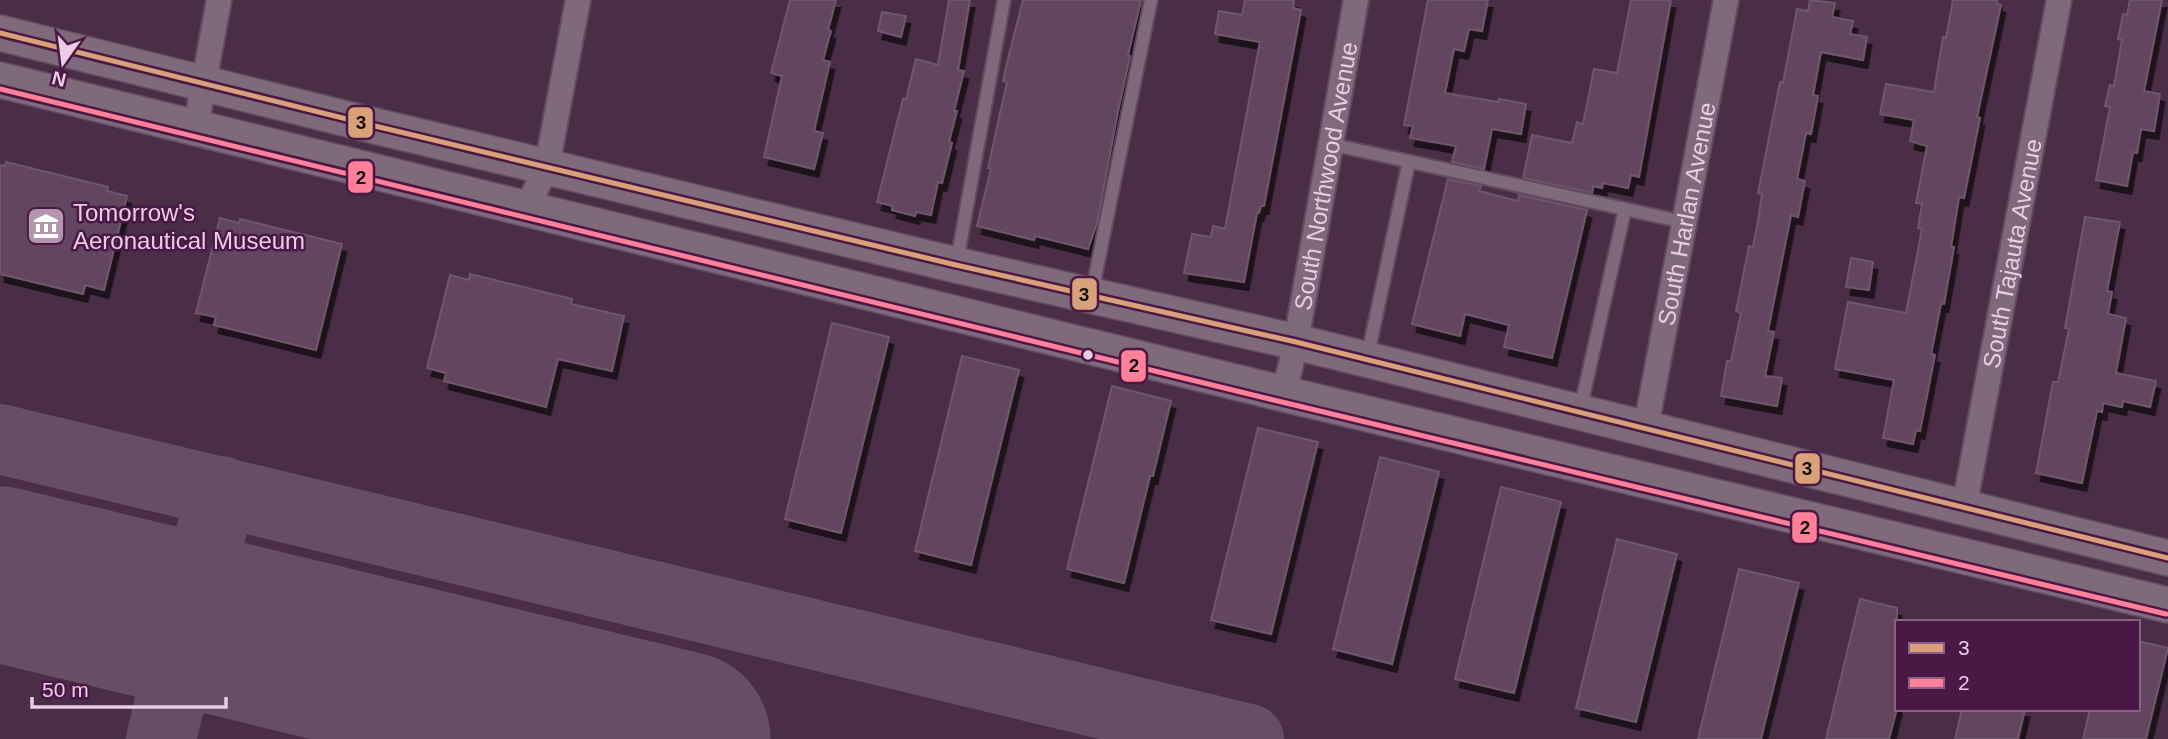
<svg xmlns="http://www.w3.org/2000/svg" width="2168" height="739" viewBox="0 0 2168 739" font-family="Arial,sans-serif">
	<defs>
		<filter id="shadow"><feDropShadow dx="4.5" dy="8" stdDeviation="0" flood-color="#0009"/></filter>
	</defs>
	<rect width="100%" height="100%" fill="#4a2e47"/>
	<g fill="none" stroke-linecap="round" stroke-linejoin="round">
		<!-- taxiway -->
		<path stroke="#664e64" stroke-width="70" d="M0,439l1249,300
			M161,739l60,-248"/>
		<!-- runway -->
		<path stroke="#664e64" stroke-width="175" d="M0,574l683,165"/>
	</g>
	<!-- building -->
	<path fill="#62455f" stroke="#70576c" stroke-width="2" filter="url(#shadow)" d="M790,0h46l-8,30 3,1 -8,29 7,2 -16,69 9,2 -9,36 -50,-12 18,-81 -11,-3z
		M949,0h21l-12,70 6,1 -10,40h3l-8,31 3,1 -10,40 -4,-1 -7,33 -15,-3 -1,4 -23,-6 1,-4 -16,-4 26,-103h3l10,-40 22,6z
		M1023,0h118l-13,55 2,1 -12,55 -21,112 -9,26 -53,-13 -1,4 -57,-14 14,-57 -3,-1 19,-86 -4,-1 5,-22z
		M1245,0h49l-1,8 8,2 -37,196h-3l-2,7h-2l-13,69 -60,-9 8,-39 19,3 2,-11 12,3 35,-187 -45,-8 4,-23 23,4z
		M1428,0h60l-6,31 -13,-2 -5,22 -10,-2 -9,44 53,9 1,-3 27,5 -5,30 -29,-5 -8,40 -32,-7 4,-16 -46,-8 3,-12 -9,-1z
		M1631,0h40l-32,177 -8,-2 -3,13 -25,-5 -1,5 -9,-2 -1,7 -69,-15 9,-43 40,8 5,-21 6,2 11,-55 23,4z
		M1810,0l25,3 -3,14 21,4 -3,13 17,3 -4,23 -42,-8 -8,43 5,1 -7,38 -5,-1 -9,46 8,2 -7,36 -7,-2 -23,116 6,1 -9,44 17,2 -5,28 -56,-10 6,-35h4l10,-48 -5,-2 13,-65 4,1 5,-26 4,-27 -4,-1 22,-111 3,1 14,-74 11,2z
		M1953,0h44v4l4,1 -24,112 3,1 -16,80 -5,-1 -8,50h3l-10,57h-3l-10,50 4,1 -15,76 -4,-1 -3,14 -30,-6 11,-58 -59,-11 13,-67 58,11 16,-84 -4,-1 4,-24 -6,-1 11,-57 -17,-5 4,-21 -34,-6 6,-30 48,8 9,-55 3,1z
		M2130,0h32l-18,91 16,3 -6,37 -13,-2 -4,24 -4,-1 -6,34 -31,-6 14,-73 -5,-1 5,-21 4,1 8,-46 -4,-1 5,-25 4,1z
		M882,12l24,4 -5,21 -23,-6z
		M6,162l102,25 -1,4 20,5 -23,94 -19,-5 -2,9 -83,-20v-109l5,1z
		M1448,179l33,7 -2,5 39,10 1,-6 68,15 -35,148 -48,-11 5,-22 -44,-11 -5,22 -48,-12z
		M2085,217l35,5 -13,69 5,1 -4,22 18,4 -10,55 40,8 -6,26 -27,-6 -1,6 -19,-4 -1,9 -5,-1 -15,72 -46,-10 17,-91h5l11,-53 -4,-1z
		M220,218l19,5 1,-4 102,25 -26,106 -102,-25 2,-8 -20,-4z
		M1851,258l22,4 -4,28 -23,-3z
		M470,274l102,25 -1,5 53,12 -12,55 -54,-12 -12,48 -102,-26 2,-8 -19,-5 23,-93 19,5z
		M832,323l57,14 -48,196 -56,-14z
		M962,356l57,14 -48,195 -56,-14z
		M1112,386l59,15 -18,75h-3l-26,107 -57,-14z
		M1258,428l60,14 -47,192 -60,-14z
		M1380,457l59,15 -47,192 -59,-15z
		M1501,487l60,15 -47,191 -59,-14z
		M1617,539l60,15 -41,168 -60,-14z
		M1739,569l60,14 -38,156h-63z
		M1860,599l37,9v100l-8,31h-63z
		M2138,641l30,7 -22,91h-63l7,-30h48z
		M1962,709h63l-7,30h-63z"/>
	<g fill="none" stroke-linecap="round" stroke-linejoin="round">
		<!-- service casing -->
		<g stroke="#624a5f" stroke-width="16">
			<path id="service" d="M1330,144l354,78
				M957,261l47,-261
				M1092,292l59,-292
				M1367,359l42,-198
				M1580,411l45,-202"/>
		</g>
		<!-- minor casing -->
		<g stroke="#624a5f" stroke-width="28">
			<g id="minor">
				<path d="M196,126l23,-126"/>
				<path d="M527,208l20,-42 31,-166"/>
				<path id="s1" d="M1284,394l12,-52 60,-342"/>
				<path id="s2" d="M1646,427l80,-427"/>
				<path id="s3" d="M1964,508l95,-508"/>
			</g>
		</g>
		<!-- secondary casing -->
		<g stroke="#624a5f" stroke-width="38">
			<path id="secondary" d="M0,33l375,93 581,139 340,77 872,216
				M0,80l1284,314 884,211"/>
		</g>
		<!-- service -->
		<use href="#service" stroke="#7f6a7c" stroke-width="12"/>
		<!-- minor -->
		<use href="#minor" stroke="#7f6a7c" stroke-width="24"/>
		<!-- secondary -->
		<use href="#secondary" stroke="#7f6a7c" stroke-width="35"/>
		<!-- bus-1 casing -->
		<g stroke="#491844" stroke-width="10">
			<path id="bus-1" d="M0,33l375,93 581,139 340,77 872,216"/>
		</g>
		<!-- bus-2 casing -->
		<g stroke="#491844" stroke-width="10">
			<path id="bus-2" d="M0,89l1282,313 884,212"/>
		</g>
		<!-- bus-1 -->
		<use href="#bus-1" stroke="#d9a179" stroke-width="5"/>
		<!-- bus-2 -->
		<use href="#bus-2" stroke="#ff8098" stroke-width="5"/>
	</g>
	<!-- icons -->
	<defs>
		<g id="museum-square" transform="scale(2.0125)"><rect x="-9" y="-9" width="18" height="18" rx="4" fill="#b395ae" stroke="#491844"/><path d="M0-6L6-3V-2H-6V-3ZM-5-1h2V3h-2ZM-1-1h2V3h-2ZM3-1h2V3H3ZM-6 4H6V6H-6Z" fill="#fff"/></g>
	</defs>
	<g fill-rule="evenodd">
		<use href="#museum-square" x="46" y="226"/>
	</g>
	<!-- markers -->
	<circle fill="#ebcce5" stroke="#491844" stroke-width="2.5" cx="1088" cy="355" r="6"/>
	<g text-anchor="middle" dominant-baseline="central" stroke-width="5" stroke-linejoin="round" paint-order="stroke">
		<!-- street labels -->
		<g font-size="24" fill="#ebcce5" stroke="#491844">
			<text stroke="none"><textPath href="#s1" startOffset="222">South Northwood Avenue</textPath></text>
			<text stroke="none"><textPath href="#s2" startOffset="217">South Harlan Avenue</textPath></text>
			<text stroke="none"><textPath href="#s3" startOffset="259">South Tajauta Avenue</textPath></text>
		</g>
		<!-- poi labels -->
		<g font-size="24" fill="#ebcce5" stroke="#491844" text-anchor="start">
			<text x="73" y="212">Tomorrow's<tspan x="73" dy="28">Aeronautical Museum</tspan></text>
		</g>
	</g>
	<g stroke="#491844" stroke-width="2.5">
		<rect x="347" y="106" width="27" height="33" rx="7" fill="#d9a179"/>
		<rect x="347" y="160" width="27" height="34" rx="7" fill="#ff8098"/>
		<rect x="1071" y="277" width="27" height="34" rx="7" fill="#d9a179"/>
		<rect x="1120" y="349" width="27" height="34" rx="7" fill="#ff8098"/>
		<rect x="1794" y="452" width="27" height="33" rx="7" fill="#d9a179"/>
		<rect x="1791" y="511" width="27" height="33" rx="7" fill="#ff8098"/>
	</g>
	<g font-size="19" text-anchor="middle" font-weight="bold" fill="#111">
		<text x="361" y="129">3</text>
		<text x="361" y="184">2</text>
		<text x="1084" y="301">3</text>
		<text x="1134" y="372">2</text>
		<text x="1807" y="475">3</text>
		<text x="1805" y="534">2</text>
	</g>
	<!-- legend -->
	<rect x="1895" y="620" width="245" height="91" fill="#491844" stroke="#8a6084" stroke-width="2"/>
	<rect x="1909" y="643" width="35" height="10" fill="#d9a179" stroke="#8a6084" stroke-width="2"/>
	<text x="1958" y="655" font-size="21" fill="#ebcce5">3</text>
	<rect x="1909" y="678" width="35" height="10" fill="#ff8098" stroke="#8a6084" stroke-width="2"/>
	<text x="1958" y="690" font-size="21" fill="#ebcce5">2</text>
	<!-- north arrow -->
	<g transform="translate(63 63) rotate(194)" stroke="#491844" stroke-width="5" paint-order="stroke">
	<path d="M0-5L12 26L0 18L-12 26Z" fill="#ebcce5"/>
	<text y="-10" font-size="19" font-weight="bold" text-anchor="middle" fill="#ebcce5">N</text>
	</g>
	<!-- scale -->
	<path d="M32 697v10h194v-10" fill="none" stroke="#ebcce5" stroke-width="3.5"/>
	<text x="42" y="697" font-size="21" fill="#ebcce5" stroke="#491844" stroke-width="5" paint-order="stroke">50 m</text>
</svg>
